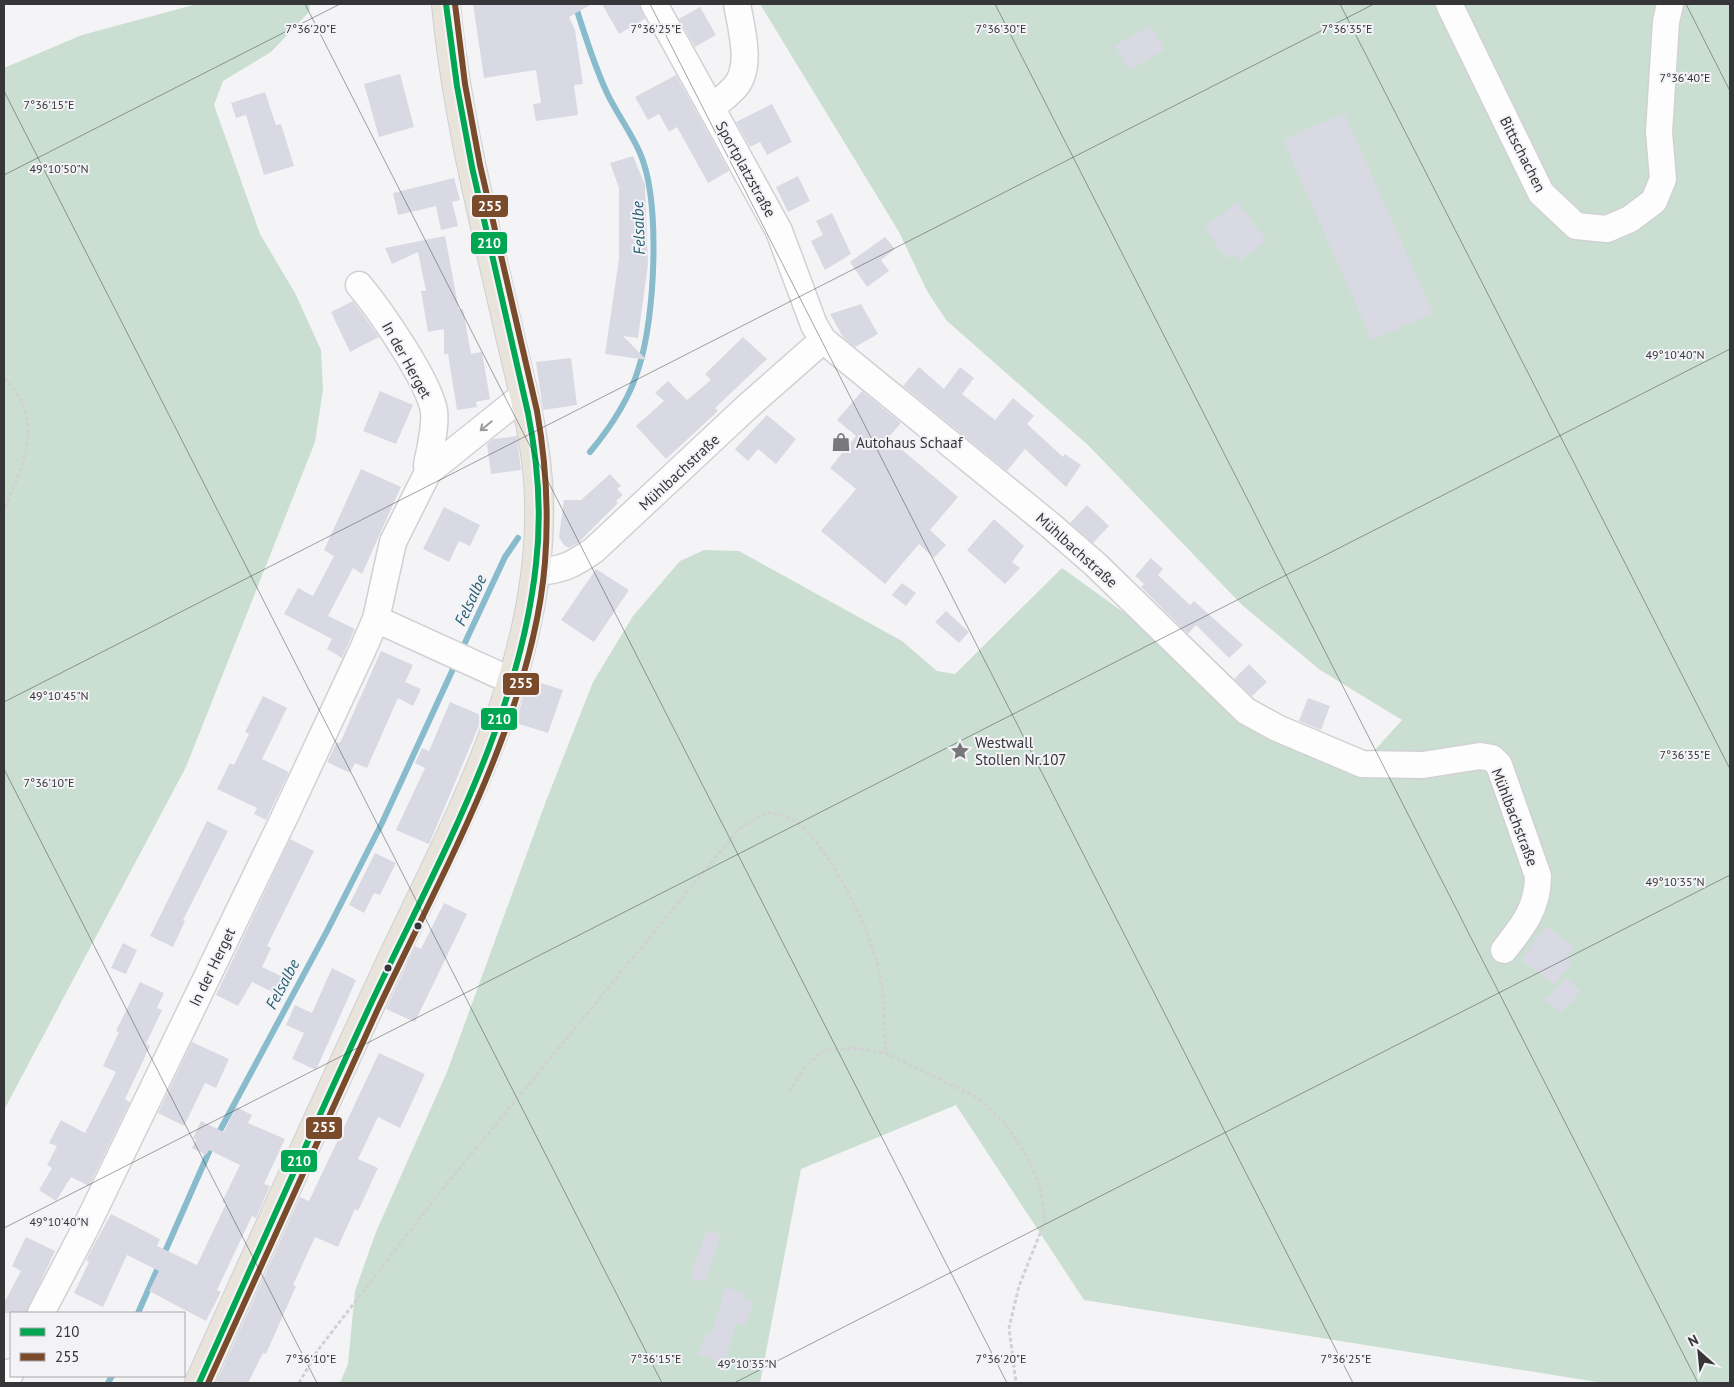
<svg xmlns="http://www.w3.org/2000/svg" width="1734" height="1387" viewBox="0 0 1734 1387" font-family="'PT Sans',sans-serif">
	<rect width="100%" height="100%" fill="#f4f4f6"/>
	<!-- green -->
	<path fill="#cadfd2" d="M197,4h113l-1,8 -38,40 -48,29 -9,24 46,129 35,59 26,57 2,40 -8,52 -129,325 -182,343v-1042l78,-33z
		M760,4h970v1379h-127l-519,-83 -128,-195 -155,64 -41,214h-420l8,-19 7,-73 21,-59 71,-160 99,-271 47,-119 40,-66 47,-55 24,-11 35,1 163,90 35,30 18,3 107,-106 71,51 114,106 49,26 47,16 31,-16 28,-31 -82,-50 -78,-65 -154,-160 -142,-125 -19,-29 -28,-59z"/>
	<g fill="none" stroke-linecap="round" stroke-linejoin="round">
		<!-- stream -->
		<path stroke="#8bc" stroke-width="6" d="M575,4c9,29 19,61 32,89 10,21 24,39 33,60 21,49 15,164 -1,214 -9,31 -29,61 -49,85
			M462,649l43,-92 13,-19
			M217,1136l109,-203 56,-110 71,-154
			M138,1313l74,-168
			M108,1383l4,-7"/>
	</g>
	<!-- building -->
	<path fill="#d9d9e4" d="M473,4h119l-23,13 6,13 8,54 -9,1 4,30 -42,6 -3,-17 8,-1 -5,-33 -52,8z
		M602,4h37l6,15 -26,15z
		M700,7l16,28 -21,12 -16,-28z
		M1150,25l15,24 -36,21 -14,-24z
		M400,74l14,53 -35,10 -15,-53z
		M676,75l53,96 -21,12 -31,-56 -8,5 -10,-18 -11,6 -13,-23z
		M265,92l11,33 5,-1 13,42 -30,9 -18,-60 -10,3 -5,-15z
		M772,104l20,38 -25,13 -7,-13 -10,5 -14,-25z
		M1344,113l89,200 -61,27 -89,-200z
		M633,156l12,29 3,79 -10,74 -15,-2 24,24 -42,-6 14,-95v-71l-9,-25z
		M798,176l12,25 -22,11 -12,-25z
		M454,178l6,22 -8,2 6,24 -17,4 -5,-24 -38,9 -5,-22z
		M1238,202l29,39 -27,20 -5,-8 -8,6 -23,-31z
		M832,213l19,41 -26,16 -14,-29 12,-6 -7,-14z
		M445,236l14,74 4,-1 8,45 11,-2 8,47 -14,3 1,5 -20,3 -9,-56h-4v-25l-16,3 -7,-41h5l-8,-39 -26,12 -7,-16z
		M885,237l10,12 -14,11 8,11 -22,16 -17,-25z
		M353,301l26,36 -29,15 -19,-40z
		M861,304l17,30 -23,13 -12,-10 -13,-23z
		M743,337l24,22 -52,49 3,3 -52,48 -30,-33 28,-25 -9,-8 13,-12 19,19 24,-20 -6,-6z
		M571,358l6,47 -34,5 -7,-48z
		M919,367l25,22 16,-22 14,11 -12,16 33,26 18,-22 21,18 -7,8 36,33 2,-3 16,11 -15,22 -41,-38 -18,22 -104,-85z
		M380,391l33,14 -17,39 -33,-13z
		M862,391l39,32 -13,15 70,59 -28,33 16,15 -12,13 -15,-14 -34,40 -64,-53 35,-42 -26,-21 26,-32 -19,-16z
		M767,415l29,24 -20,25 -18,-15 -10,12 -13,-12z
		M517,436l4,34 -30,4 -4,-30 6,-5z
		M361,469l40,18 -39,87 -9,-6 -25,48 27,13 -13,29 -15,-9 5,-10 -48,-25 14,-26 15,8 21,-40 -10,-6z
		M610,474l11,12 -4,3 6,6 -7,6 2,2 -40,40 -9,5 -5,-3 -5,-8 5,-37h17z
		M1087,505l22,21 -16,17 -23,-20z
		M444,507l36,18 -10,21 -11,-5 -10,21 -26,-13z
		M994,519l30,27 -12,16 8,6 -15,16 -38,-34z
		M1151,558l12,11 -5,6 32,30 4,-4 49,44 -14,13 -33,-33 -8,9 -47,-47 3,-3 -9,-8z
		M596,569l33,21 -35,52 -33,-22z
		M902,583l14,10 -10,13 -14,-11z
		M946,611l23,21 -10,11 -24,-21z
		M381,651l32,14 -8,17 16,7 -8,17 -15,-8 -31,70 -12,-5 -5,10 -23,-11 10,-20 3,1z
		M1249,664l18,18 -15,14 -18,-17z
		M528,679l35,11 -15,43 -32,-10z
		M263,696l24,12 -25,51 27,13 -23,48 -12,-6 3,-6 -40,-19 13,-26 4,2 15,-31 -4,-2z
		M1308,698l22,8 -9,24 -22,-9z
		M450,702l33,14 -54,128 -33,-14 29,-62 -10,-5 7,-15 7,3z
		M207,821l21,10 -45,89 2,1 -12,26 -23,-11z
		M290,839l24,12 -47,95 4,2 -9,19 29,14 -8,16 -31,-15 -14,24 -22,-11z
		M375,853l21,10 -16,32 -6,-2 -10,20 -15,-8z
		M444,903l23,11 -52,108 -29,-13 29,-63 6,3z
		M1546,926l28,21 -7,10 5,5 -17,23 -34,-25z
		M123,943l14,7 -11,24 -15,-6z
		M332,968l24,12 -40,90 -24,-11 12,-26 -18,-8 9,-20 17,8z
		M1566,978l15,13 -20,22 -15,-13z
		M140,982l24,11 -7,15 5,2 -16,34 4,2 -25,53 5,3 -41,84 -18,-9 -15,24 -17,-11 13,-22 -5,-3 10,-19 -8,-3 12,-23 24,13 31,-61 -13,-6 16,-34 -3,-1z
		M192,1042l37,17 -13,29 -11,-5 -21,43 -26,-13z
		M379,1053l46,21 -25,54 -22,-11 -20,42 20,9 -20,43 -3,-2 -17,38 -23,-10 -22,48 3,1 -30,68 -3,-1 -15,30h-32l84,-186 9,4z
		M236,1107l16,8 -4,8 37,16 -21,45 6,2 -14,32 -4,-2 -35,74 4,2 -15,29 -57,-30 10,-20 -32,-16 -24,52 -29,-14 15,-31 -3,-2 25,-46 49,25 -3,7 40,19 29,-61 -4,-2 18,-37 -31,-15 -3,5 -14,-7 4,-8 -3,-2 8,-17 23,11z
		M707,1230l14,5 -16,47 -15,-5z
		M26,1237l29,14 -29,62h-22v-10l17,-32 -9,-5z
		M725,1287l20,6 -1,5 9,3 -7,25 -9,-3 -13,40 -26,-8 8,-23 6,2z"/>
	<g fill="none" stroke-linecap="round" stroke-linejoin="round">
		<!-- minor casing -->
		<g stroke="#d1d1d3" stroke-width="29">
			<path id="minor" d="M654,4l125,227 35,94 9,15 227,185 45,39 151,147 31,17 85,36 61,1 57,-9 12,2 7,7 39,111c0,32 -15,50 -34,74
				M1449,4l92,189 35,33 31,3 23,-10 24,-18 9,-22 -4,-47 7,-110 4,-18
				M712,107c8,-6 17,-13 23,-20 18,-20 6,-60 2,-83
				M359,285c21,25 70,96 75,126 2,17 -4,37 -7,54l1,7
				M537,572c25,-2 36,-7 57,-22l153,-143 76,-67
				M376,619l136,62
				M41,1313l43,-82 201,-415 78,-167 13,-30 17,-77 35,-70 96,-77
				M5,1383l6,-11"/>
		</g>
		<!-- major casing -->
		<g stroke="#cfcfd0" stroke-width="30">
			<path id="major" d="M199,1383c61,-136 122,-272 185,-407 69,-149 160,-306 155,-476 -1,-58 -18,-116 -31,-173 -24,-106 -52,-214 -62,-323"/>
		</g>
		<!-- path -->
		<path stroke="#d1d1d3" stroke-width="3" stroke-dasharray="4 2.5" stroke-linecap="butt" d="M4,378c42,41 20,85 0,131
			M789,1092l17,-26 18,-16 30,-2 32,5 90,44 28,25 24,36 12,28 5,35 -26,65 -10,42 7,55
			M299,1383l19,-33 122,-158 299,-363 28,-17c7,2 18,3 25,7 37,23 83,119 89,162 4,24 3,49 5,72"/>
		<!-- minor -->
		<use href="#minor" stroke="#fdfdfe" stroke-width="26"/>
		<!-- major -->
		<use href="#major" stroke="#e8e4dc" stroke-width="28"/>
		<!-- bus-1 casing -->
		<g stroke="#f3f3f7" stroke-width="10">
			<path id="bus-1" d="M199,1383c56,-124 111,-248 168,-371 67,-144 152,-288 169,-448 6,-51 2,-101 -8,-151l-56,-246 -15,-81 -11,-82"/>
		</g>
		<!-- bus-2 casing -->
		<g stroke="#f3f3f7" stroke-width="10">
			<path id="bus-2" d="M208,1383c56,-124 112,-248 169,-372 64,-136 156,-297 168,-449 4,-51 1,-100 -8,-151l-57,-246 -15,-81 -10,-80"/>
		</g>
		<!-- bus-1 -->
		<use href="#bus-1" stroke="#00a651" stroke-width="6"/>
		<!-- bus-2 -->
		<use href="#bus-2" stroke="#7a4b2a" stroke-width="6"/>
	</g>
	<!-- one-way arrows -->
	<defs><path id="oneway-shaft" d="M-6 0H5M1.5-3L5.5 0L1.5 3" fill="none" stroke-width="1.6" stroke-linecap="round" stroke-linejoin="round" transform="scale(1.25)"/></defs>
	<use stroke="#9a9a9b" href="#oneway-shaft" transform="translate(486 426) rotate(141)"/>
	<!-- ticks -->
	<path fill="none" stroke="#363638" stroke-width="1" stroke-opacity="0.45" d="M305,4l702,1379M650,4l703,1379M995,4l703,1379M1340,4l390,765M1686,4l44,87M4,91l658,1292M4,175l336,-171M4,702l1370,-698M4,769l313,614M4,1228l1726,-879M734,1383l996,-508"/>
	<!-- icons -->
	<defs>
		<g id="shop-bare" transform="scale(1.5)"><path d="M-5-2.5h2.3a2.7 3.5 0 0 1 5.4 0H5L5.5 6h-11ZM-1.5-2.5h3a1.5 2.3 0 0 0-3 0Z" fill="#78787a" stroke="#f3f3f7" stroke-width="2.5" paint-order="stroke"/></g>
		<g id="sight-bare" transform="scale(1.5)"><path d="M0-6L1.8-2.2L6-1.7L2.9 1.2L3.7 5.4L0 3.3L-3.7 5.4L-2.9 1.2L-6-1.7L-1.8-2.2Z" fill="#78787a" stroke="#f3f3f7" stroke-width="2.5" paint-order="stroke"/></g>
	</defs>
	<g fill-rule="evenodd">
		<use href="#shop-bare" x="841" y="442"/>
		<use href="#sight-bare" x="960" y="751"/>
	</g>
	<!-- markers -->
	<g fill="#363638" stroke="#f3f3f7" stroke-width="2">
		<circle cx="418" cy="926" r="4.5"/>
		<circle cx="388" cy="968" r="4.5"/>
	</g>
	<g text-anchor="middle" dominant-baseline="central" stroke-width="4" stroke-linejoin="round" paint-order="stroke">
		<!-- street labels -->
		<g font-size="15" fill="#363638" stroke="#f3f3f7">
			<text transform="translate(1523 154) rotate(63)">Bittschachen</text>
			<text transform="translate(746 169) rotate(61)">Sportplatzstraße</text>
			<text transform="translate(407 360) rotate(61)">In der Herget</text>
			<text transform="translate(679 472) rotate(-43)">Mühlbachstraße</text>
			<text transform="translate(1077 550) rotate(42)">Mühlbachstraße</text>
			<text transform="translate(1515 817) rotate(69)">Mühlbachstraße</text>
			<text transform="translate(212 967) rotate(-64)">In der Herget</text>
		</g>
		<!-- poi labels -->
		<g font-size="15" fill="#363638" stroke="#f3f3f7" text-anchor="start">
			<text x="856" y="442">Autohaus Schaaf</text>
			<text x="975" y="742">Westwall<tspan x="975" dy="17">Stollen Nr.107</tspan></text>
		</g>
		<!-- water labels -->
		<g font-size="16" font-style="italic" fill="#245e70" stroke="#f3f3f7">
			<text transform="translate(638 228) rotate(-92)">Felsalbe</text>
			<text transform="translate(470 600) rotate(-65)">Felsalbe</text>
			<text transform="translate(282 984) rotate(-62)">Felsalbe</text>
		</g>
	</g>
	<g font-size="12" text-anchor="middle" fill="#363638" stroke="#f3f3f7" stroke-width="4" stroke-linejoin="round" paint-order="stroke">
		<text x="311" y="33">7°36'20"E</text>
		<text x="656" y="33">7°36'25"E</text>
		<text x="1001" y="33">7°36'30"E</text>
		<text x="1347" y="33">7°36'35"E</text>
		<text x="1685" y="82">7°36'40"E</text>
		<text x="49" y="109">7°36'15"E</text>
		<text x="59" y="173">49°10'50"N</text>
		<text x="1675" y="359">49°10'40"N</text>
		<text x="59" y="700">49°10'45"N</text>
		<text x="1685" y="759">7°36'35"E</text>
		<text x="49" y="787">7°36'10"E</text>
		<text x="1675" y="886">49°10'35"N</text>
		<text x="59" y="1226">49°10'40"N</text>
		<text x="311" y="1363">7°36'10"E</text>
		<text x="656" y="1363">7°36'15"E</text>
		<text x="1001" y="1363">7°36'20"E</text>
		<text x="1346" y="1363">7°36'25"E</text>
		<text x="747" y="1368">49°10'35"N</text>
	</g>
	<g stroke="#f3f3f7" stroke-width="2">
		<rect x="471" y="194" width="38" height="24" rx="5" fill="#7a4b2a"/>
		<rect x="470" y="231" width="38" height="24" rx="5" fill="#00a651"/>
		<rect x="502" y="672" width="38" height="24" rx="5" fill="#7a4b2a"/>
		<rect x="480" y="707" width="38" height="24" rx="5" fill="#00a651"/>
		<rect x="305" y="1116" width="38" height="24" rx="5" fill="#7a4b2a"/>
		<rect x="280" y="1149" width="38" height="24" rx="5" fill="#00a651"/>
	</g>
	<g font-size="14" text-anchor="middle" font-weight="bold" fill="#fff">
		<text x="490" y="211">255</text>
		<text x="489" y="248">210</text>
		<text x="521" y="688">255</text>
		<text x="499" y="724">210</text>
		<text x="324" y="1132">255</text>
		<text x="299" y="1166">210</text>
	</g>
	<!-- border -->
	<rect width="1734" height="1387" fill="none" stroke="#363638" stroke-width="10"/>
	<!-- legend -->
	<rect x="10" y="1312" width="175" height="65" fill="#f3f3f7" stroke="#a7a7ab"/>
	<rect x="20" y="1328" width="25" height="8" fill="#00a651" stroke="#a7a7ab"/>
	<text x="55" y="1337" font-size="15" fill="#363638">210</text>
	<rect x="20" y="1353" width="25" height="8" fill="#7a4b2a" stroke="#a7a7ab"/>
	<text x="55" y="1362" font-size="15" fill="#363638">255</text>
	<!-- north arrow -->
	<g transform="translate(1699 1352) rotate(333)" stroke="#f3f3f7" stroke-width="4" paint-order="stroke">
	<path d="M0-4L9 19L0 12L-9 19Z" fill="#363638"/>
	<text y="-8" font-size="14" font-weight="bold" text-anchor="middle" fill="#363638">N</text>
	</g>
</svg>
